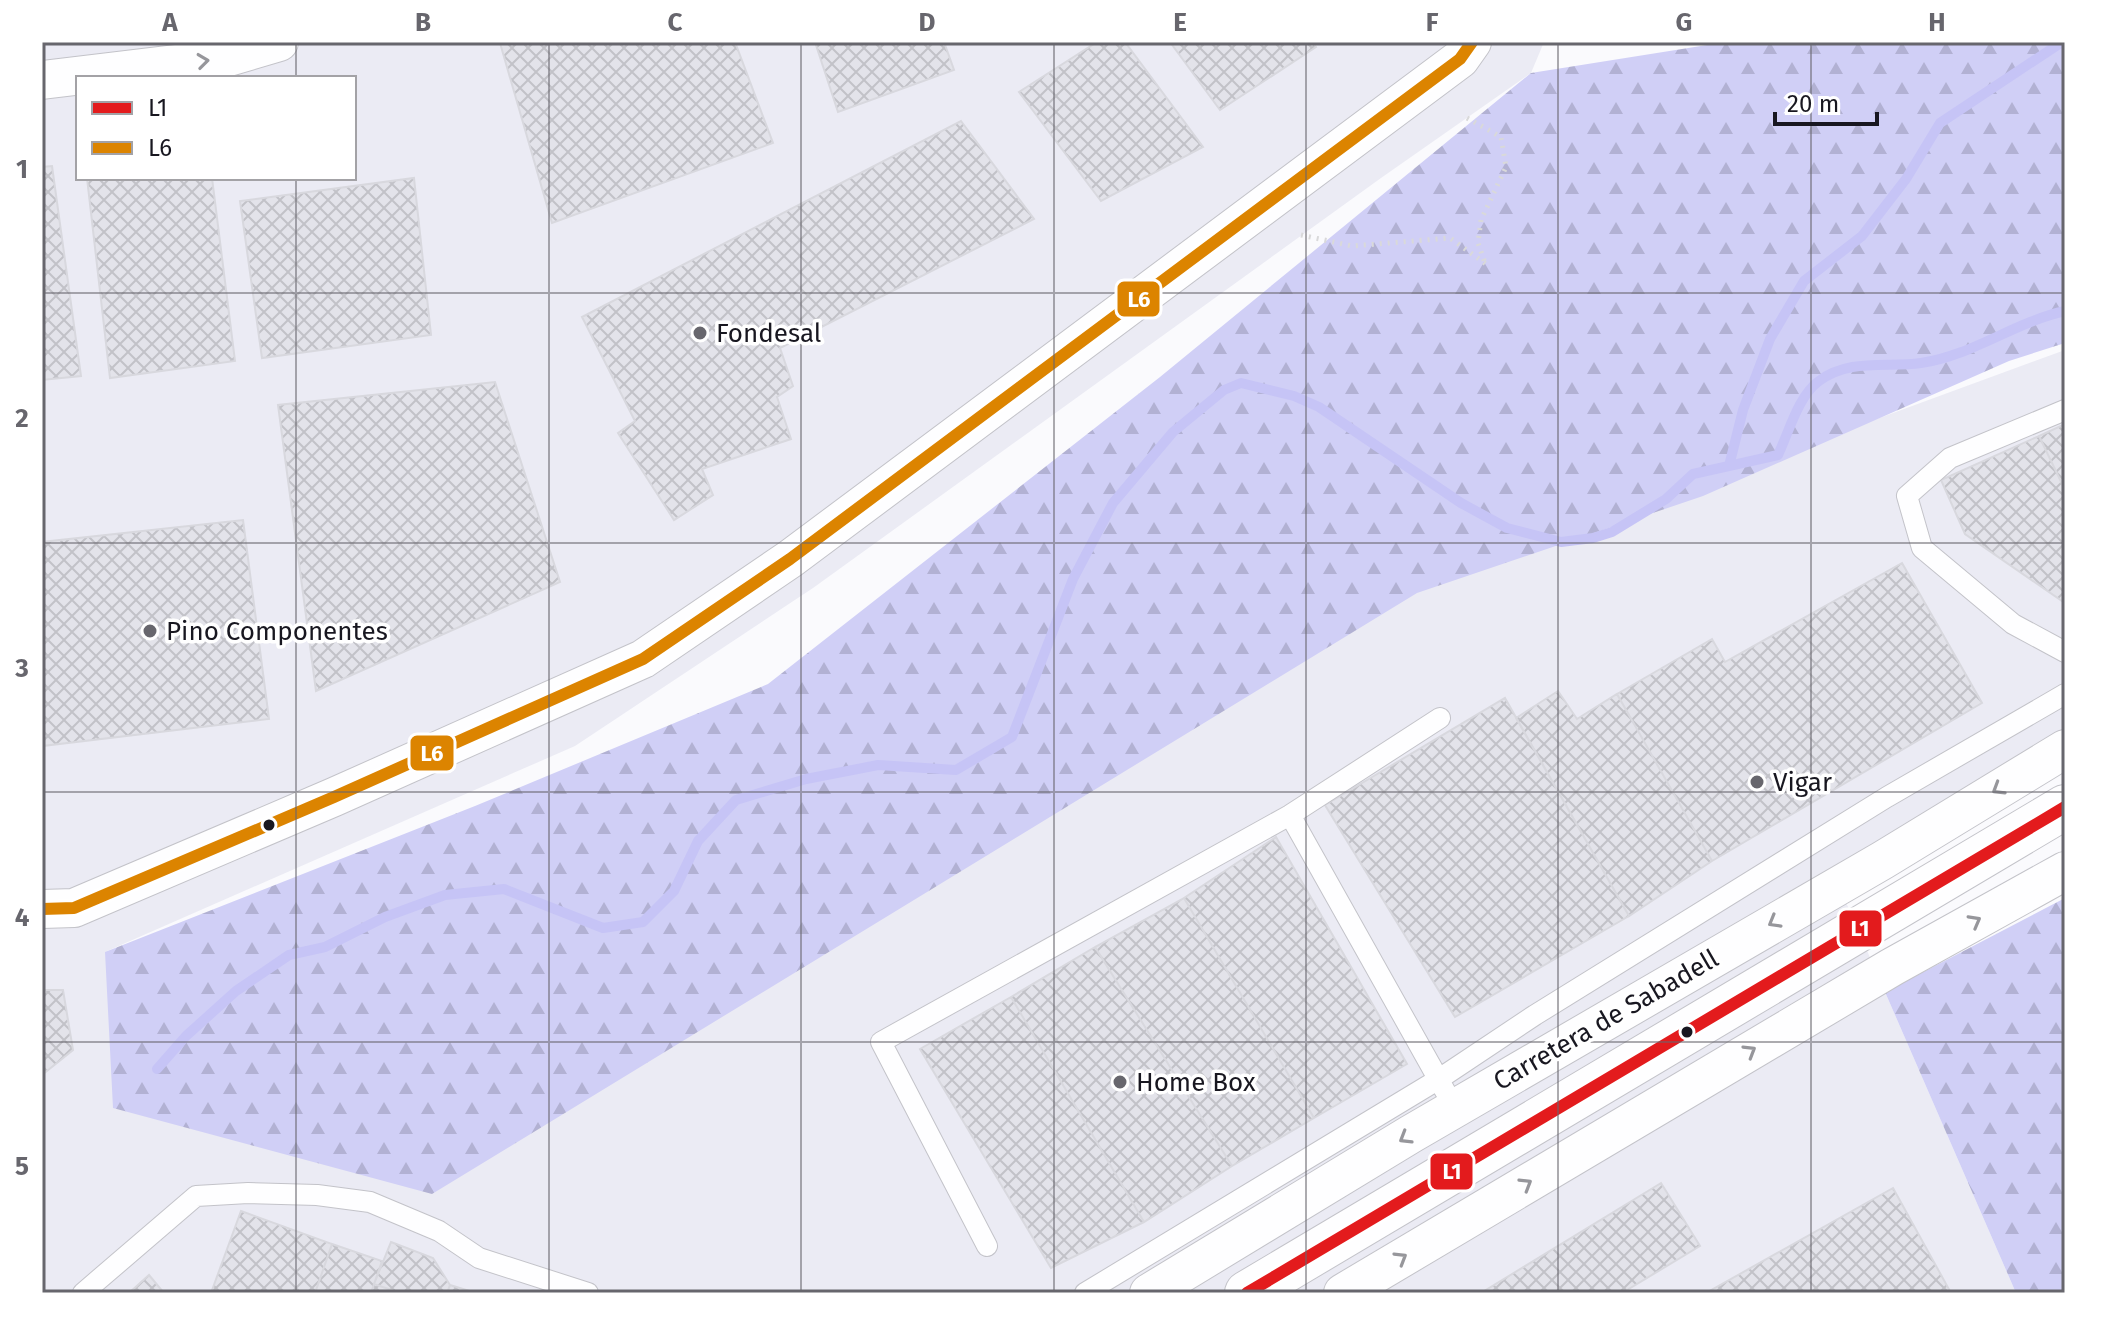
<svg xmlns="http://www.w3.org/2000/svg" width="2107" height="1335" viewBox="0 0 2107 1335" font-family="'Fira Sans',sans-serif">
	<defs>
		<pattern id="forest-firs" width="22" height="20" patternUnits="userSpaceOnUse" patternTransform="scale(2)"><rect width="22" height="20" fill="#d0cff6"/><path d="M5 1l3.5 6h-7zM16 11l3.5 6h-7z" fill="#b2b1d3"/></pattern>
		<pattern id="building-cross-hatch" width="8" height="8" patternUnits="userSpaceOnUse" patternTransform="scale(2)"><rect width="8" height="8" fill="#e3e3ea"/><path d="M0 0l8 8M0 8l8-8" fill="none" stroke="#c2c2c8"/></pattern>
	</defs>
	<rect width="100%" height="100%" fill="#fafafd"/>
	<!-- built -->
	<path fill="#ebebf4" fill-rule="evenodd" d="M42,42h1502l-13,31 -150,105 -568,410 -238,158 -470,206 1335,-373 625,-229v414l-227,120 178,409h-1974zM78,78h276v100h-276z"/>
	<!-- forest -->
	<path fill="url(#forest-firs)" d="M1726,42h339v301l-56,18 -306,135 -286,97 -985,601 -319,-86 -8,-156 370,-146 293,-122 392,-307 371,-304z
		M2065,898v395h-49l-131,-301z"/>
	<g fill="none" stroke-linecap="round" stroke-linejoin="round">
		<!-- stream -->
		<path stroke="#c6c4f6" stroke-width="10" d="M1729,466l14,-56 27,-71 34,-58 58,-45 44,-57 34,-56 122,-81
			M157,1069l29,-33 50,-45 53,-36 36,-8 60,-30 60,-22 59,-6 99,39 40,-6 31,-31 24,-50 38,-41 70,-21 72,-14 78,5 56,-33 61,-158 40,-76 60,-71 51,-42 17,-7 53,13 25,11 142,96 46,25 54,14 32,-4 19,-6 54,-33 27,-25 85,-19c11,-23 20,-59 41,-74 31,-23 67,-13 102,-18 50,-7 94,-41 144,-52"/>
	</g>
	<!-- building -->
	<path fill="url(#building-cross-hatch)" stroke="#d8d8de" stroke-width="2" d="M503,42h232l38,101 -221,80 -52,-180z
		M815,42h129l10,28 -116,42z
		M1097,42h28l78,105 -102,54 -82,-109z
		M1170,42h143l3,5 -96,63z
		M961,121l73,98 -254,129 13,38 -16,11 14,42 -89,30 11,26 -39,25 -56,-87 17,-12 -53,-104z
		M52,166l29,210 -39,4v-213z
		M87,178h125l23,183 -125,17z
		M414,178l17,157 -169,23 -22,-157z
		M495,382l65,200 -244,109 -38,-286z
		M2065,424v66l-26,-54z
		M2039,436l26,54v109l-3,2 -97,-67 -24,-54z
		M243,520l26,199 -227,27v-204z
		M1902,563l80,140 -270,158 -95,-167 95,-55 13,23z
		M1558,691l19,28 40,-25 95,167 -83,55 -113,-198z
		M1505,698l124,218 -174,101 -130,-212z
		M1276,837l131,227 -93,54 -130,-220z
		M1184,898l130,220 -82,48 -137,-219z
		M1095,947l137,219 -88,56 -133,-225z
		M42,990h21l10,60 -31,25z
		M1011,997l133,225 -93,46 -131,-219z
		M1661,1183l39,63 -78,47h-141z
		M1893,1188l58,105h-245z
		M241,1211l91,33 -17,49h-104z
		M391,1242l42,16 17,27 -3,8h-47l-26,-9z
		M332,1244l50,17 -11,32h-56z
		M149,1275l15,18h-35z
		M374,1284l26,9h-29z
		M450,1285l26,8h-29z"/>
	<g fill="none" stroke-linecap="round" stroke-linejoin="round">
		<!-- lane casing -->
		<g stroke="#c3c3c9" stroke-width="22">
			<path id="lane" d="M2065,410l-115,48 -43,38 15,52 91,76 52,28
				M1290,815l155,276
				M987,1246l-106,-204 409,-227 150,-97
				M83,1293l113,-97 52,-3 69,2 53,7 69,29 40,27 109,35
				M1085,1293l354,-214 96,-64 352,-218 178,-103"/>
		</g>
		<!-- street casing -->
		<g stroke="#c3c3c9" stroke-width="40">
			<path id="street" d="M42,80l183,-22 54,-16
				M42,909l32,-1 260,-111 309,-138 147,-100 670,-500 12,-17
				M1149,1293l262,-159 472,-274 182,-111
				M1343,1293l549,-326 173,-96"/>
		</g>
		<!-- secondary casing -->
		<g stroke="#c3c3c9" stroke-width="46">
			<path id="secondary" d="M1247,1293l818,-486"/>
		</g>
		<!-- path -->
		<path stroke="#d9d9da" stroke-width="5" stroke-dasharray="2 6" stroke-linecap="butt" d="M1467,118l34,19 5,30 -25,53 -3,23 7,20
			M1301,235l51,11 98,-8 36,26"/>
		<!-- lane -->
		<use href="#lane" stroke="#fefeff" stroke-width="20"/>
		<!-- street -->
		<use href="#street" stroke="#fefeff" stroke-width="38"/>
		<!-- secondary -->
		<use href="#secondary" stroke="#fefeff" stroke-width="44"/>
		<!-- bus-1 casing -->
		<g stroke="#fff" stroke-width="18">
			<path id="bus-1" d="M1247,1293l818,-486"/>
		</g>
		<!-- bus-2 casing -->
		<g stroke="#fff" stroke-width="18">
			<path id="bus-2" d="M42,909l32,-1 260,-111 309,-138 147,-100 670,-500 12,-17"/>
		</g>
		<!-- bus-1 -->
		<use href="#bus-1" stroke="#e31b1d" stroke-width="12"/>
		<!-- bus-2 -->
		<use href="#bus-2" stroke="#dc8400" stroke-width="12"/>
	</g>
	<!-- one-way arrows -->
	<defs><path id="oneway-chevron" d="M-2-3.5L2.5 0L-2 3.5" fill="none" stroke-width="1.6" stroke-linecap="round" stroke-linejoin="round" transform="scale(2)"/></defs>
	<g stroke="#96969b">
		<use href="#oneway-chevron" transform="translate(203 61) rotate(-7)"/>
		<use href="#oneway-chevron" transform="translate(1998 789) rotate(148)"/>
		<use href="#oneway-chevron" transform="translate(1975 921) rotate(-29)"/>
		<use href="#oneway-chevron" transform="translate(1774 922) rotate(150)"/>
		<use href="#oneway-chevron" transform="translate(1750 1051) rotate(-31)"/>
		<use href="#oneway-chevron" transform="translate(1405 1138) rotate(149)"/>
		<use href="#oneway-chevron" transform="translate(1526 1184) rotate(-31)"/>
		<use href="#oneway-chevron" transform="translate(1401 1258) rotate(-31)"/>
	</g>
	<!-- grid -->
	<path fill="none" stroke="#67666d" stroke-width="2" stroke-opacity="0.55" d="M296,42v36M549,42v1251M801,42v1251M1054,42v1251M1306,42v1251M1558,42v1251M1811,42v1251M296,178v1115M42,293h2023M42,543h2023M42,792h2023M42,1042h2023"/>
	<!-- markers -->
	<g fill="#67666d" stroke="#fff" stroke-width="3">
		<circle cx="700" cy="333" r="8"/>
		<circle cx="150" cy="631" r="8"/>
		<circle cx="1757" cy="782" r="8"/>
		<circle cx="1120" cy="1082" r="8"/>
	</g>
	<g fill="#181720" stroke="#fff" stroke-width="3">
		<circle cx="269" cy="825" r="7"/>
		<circle cx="1687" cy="1032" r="7"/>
	</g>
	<g text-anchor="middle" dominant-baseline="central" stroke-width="7" stroke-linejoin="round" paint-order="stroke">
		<!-- poi labels -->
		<g font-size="26" fill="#181720" stroke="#fff" text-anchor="start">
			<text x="716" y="333">Fondesal</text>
			<text x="166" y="631">Pino Componentes</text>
			<text x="1773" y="782">Vigar</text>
			<text x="1136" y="1082">Home Box</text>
		</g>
		<!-- street labels -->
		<g font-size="26" fill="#181720" stroke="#fff">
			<text transform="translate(1606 1020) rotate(-30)">Carretera de Sabadell</text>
		</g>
	</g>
	<g stroke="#fff" stroke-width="3">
		<rect x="1116" y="280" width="45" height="38" rx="8" fill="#dc8400"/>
		<rect x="409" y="734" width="46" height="38" rx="8" fill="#dc8400"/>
		<rect x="1838" y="909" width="45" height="39" rx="8" fill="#e31b1d"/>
		<rect x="1429" y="1152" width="45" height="39" rx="8" fill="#e31b1d"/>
	</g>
	<g font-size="22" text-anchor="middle" font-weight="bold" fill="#fff">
		<text x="1139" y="307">L6</text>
		<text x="432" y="761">L6</text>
		<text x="1860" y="936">L1</text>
		<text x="1452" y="1179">L1</text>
	</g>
	<!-- border -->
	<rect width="2107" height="1335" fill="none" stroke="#ffffff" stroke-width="88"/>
	<!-- legend -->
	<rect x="76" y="76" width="280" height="104" fill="#ffffff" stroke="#a3a2a6" stroke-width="2"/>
	<rect x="92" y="102" width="40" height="12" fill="#e31b1d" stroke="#a3a2a6" stroke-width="2"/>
	<text x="148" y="116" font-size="24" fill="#181720">L1</text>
	<rect x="92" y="142" width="40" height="12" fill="#dc8400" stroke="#a3a2a6" stroke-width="2"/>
	<text x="148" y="156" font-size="24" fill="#181720">L6</text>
	<!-- scale -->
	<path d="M1775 112v12h102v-12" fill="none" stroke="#181720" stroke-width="4"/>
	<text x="1787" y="112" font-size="24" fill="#181720" stroke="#ffffff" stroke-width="6" paint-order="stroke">20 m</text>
	<rect x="44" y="44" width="2019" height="1247" fill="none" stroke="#67666d" stroke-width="3"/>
	<g font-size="26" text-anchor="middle" font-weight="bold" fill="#67666d">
		<text x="170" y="31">A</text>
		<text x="423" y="31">B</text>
		<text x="675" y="31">C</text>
		<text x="927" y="31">D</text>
		<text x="1180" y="31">E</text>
		<text x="1432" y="31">F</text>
		<text x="1684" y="31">G</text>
		<text x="1937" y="31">H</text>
		<text x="22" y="178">1</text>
		<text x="22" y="427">2</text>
		<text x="22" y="677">3</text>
		<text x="22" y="926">4</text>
		<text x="22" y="1175">5</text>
	</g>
</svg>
